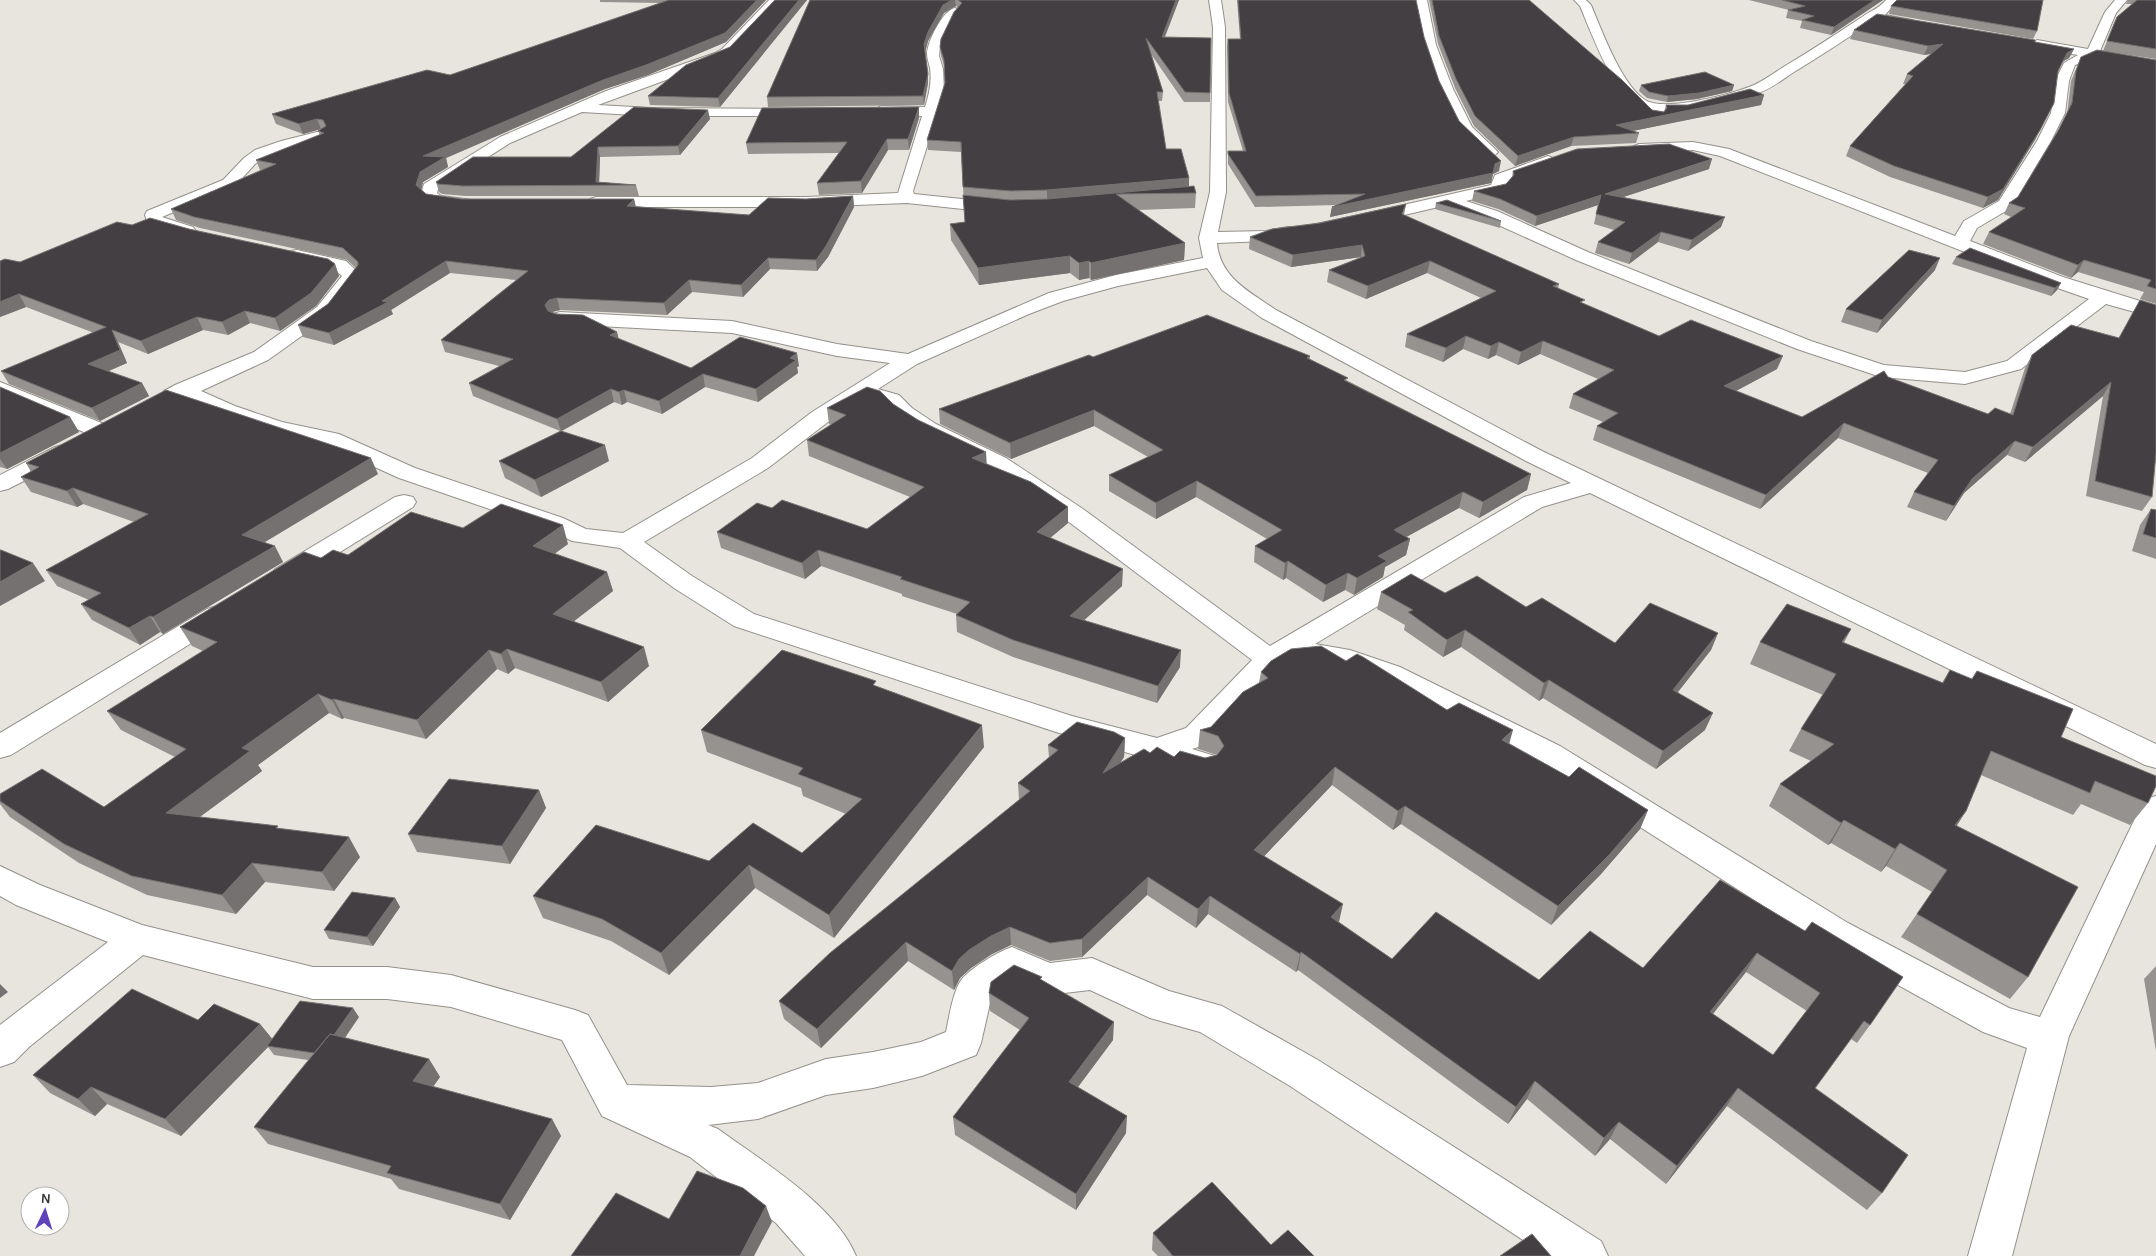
<svg xmlns="http://www.w3.org/2000/svg" width="2156" height="1256" viewBox="0 0 2156 1256" font-family="Karla,sans-serif">
	<rect width="100%" height="100%" fill="#e8e5de"/>
	<g fill="none" stroke-linecap="round" stroke-linejoin="round">
		<!-- street casing -->
		<g stroke="#94918b" stroke-width="2">
			<path id="street" d="M769,0h12l-51,55 -7,4 -125,46 53,3 147,1 5,1 2,3 -2,3h-152l-69,-4 -72,31 -72,46 -1,4 4,3 31,4 2,3 -2,3c-16,4 -42,2 -51,-12l3,-10 76,-47 106,-46 109,-38 7,-4z
				M1209,0h12l4,27 1,165 -8,40 48,-1 22,-4 6,1 3,4 -3,4 -28,5 -49,2c3,35 33,49 59,67l266,141 614,293v24l-11,-3 -555,-272 -48,14 -227,137 35,6 50,17 160,79 288,177 161,85 31,9 100,-209 5,-9 11,-3v48l-87,192 -57,220h-44l59,-208 -44,-16 -161,-89 -284,-181 -158,-81 -36,-14 -26,-5 -41,5 -69,77 -16,5 23,7 5,8 -5,8 -11,3 -148,-43 -322,-106 -60,-38 -54,-40 -48,-7 -27,-13 -146,-50 -75,-34 -56,-12 -49,-16 -35,-17 -12,3 -8,-1 -3,-5 3,-5 11,-6 79,-33 63,-45 25,-31 -8,-7 -43,-10 -3,-4 3,-4 6,-1 49,11 15,14 -30,40 -63,45 -67,31 34,15 47,16 57,12 76,34 148,50 23,11 37,4 129,-75 60,-46 78,-49 -53,-7 -105,-23 -172,-9 -7,-2 -3,-4 3,-4 7,-2 172,9 105,23 71,10 141,-61 67,-18 87,-17 -4,-20 11,-46 3,-165zM1207,268l15,22 40,28 264,143 45,22 -47,14 -254,149 -187,-137 -77,-51 -70,-34 -24,-16 -13,-13 -21,-6 39,-25 112,-50 34,-13 55,-15zM864,399l19,6 13,13 24,16 70,34 75,51 187,141 -66,68 -29,10 -85,-22 -318,-102 -62,-38 -48,-34 124,-74 60,-46z
				M1415,0h12l9,45 17,44 19,38 23,22 3,3 -3,3h-10l-26,-26 -20,-40 -15,-44z
				M1574,0h12l5,5c11,26 30,79 54,95 19,12 83,-5 104,-13 12,-4 25,-14 36,-21 27,-16 54,-34 80,-51 9,-6 13,-6 21,-15h12l-13,15 27,5 2,2 -6,4 -35,-6c-25,19 -52,35 -79,52 -11,7 -23,17 -36,21 -25,10 -77,23 -103,18 -5,-1 -10,1 -15,-1 -25,-13 -49,-78 -60,-104z
				M2115,0h12l-11,13 -16,38 56,10v8l-63,-11 -18,7 -6,16 -4,32 -14,28 -40,67 -34,20 -7,13 93,36 93,29v12l-50,-14 -85,65 -56,15 -84,-7 -84,-28 -221,-89 -91,-41 -38,-14 -77,18 -6,-1 -2,-4 2,-4 127,-29 4,-10 53,-19 5,2 3,3 -3,3 -44,16 1,4 -7,8 -37,9 31,10 91,41 223,89 73,24 81,7 42,-11 82,-62 -40,-14 -329,-129 -27,-6 -54,4 -5,-2 -3,-3 3,-3 5,-2 54,-2 36,7 226,87 9,-15 35,-20 38,-60 14,-28 4,-32 9,-18 14,-8 -41,-7 -6,-4 6,-4 51,9 17,-37z
				M955,8l6,3 -8,8 -13,28 -1,9 4,13 1,23 -31,99 1,3 86,9 6,1 2,4 -2,4 -6,1 -93,-10 -101,4h-210l-6,-2 -2,-3 2,-3 6,-2h210l92,-4 24,-77 -41,-2 -7,-4 7,-4 44,1c4,-12 7,-25 5,-39 -1,-5 -3,-9 -3,-15 1,-12 15,-42 28,-45z
				M321,131l5,1 2,3 -2,3 -34,9 -26,10 -11,7 -20,22 -73,31 31,10 3,4 -3,4c-14,3 -32,-6 -45,-10l-3,-10 2,-4 76,-31 21,-22 11,-8 26,-9z
				M0,382l109,44 3,5 -3,5 -8,2 -8,-2 -93,-40z
				M63,445l8,2 3,5 -3,5 -63,32 -8,2v-16l55,-28z
				M404,495l9,2 3,5 -3,5 -120,74 -9,2 -9,-2 -4,-6 4,-6 120,-72z
				M217,606l10,3 4,6 -4,6 -216,134 -11,3v-25l207,-124z
				M0,866l40,19 102,40 171,42h74l64,8 124,35 13,5 39,70 84,2 47,-4 68,-24 47,-7 48,-10 25,-10c3,-14 7,-42 16,-53 9,-11 37,-28 50,-32l38,16 42,-5 77,33 53,15 96,54 283,181 7,15h-61l-257,-170 -90,-54 -50,-14 -60,-28 -43,5 -32,-14 -24,18 -10,44 -5,12 -54,21 -49,12 -47,7 -68,24 -50,6 10,4c44,32 117,76 138,127h-51l-29,-33 -86,-66 -88,-41 -40,-76 -111,-33 -64,-8h-74l-170,-44 -114,92 -15,15 -14,5v-42l108,-83 -92,-37 -16,-9z"/>
		</g>
		<!-- street -->
		<use href="#street" fill="#fff" fill-rule="evenodd"/>
	</g>
	<!-- wall -->
	<path fill="#969290" fill-rule="evenodd" d="M600,0h166l-40,42 -78,33 -43,14 -159,69 2,9 -25,15 -2,8 5,4 36,5h172l2,8 113,8 57,-16 47,-3 1,11 -26,50 -11,14 -47,-2 -27,28 -51,-5 -25,23 -107,-5 -8,2 65,20 1,7 73,29 108,-2 -2,1 1,6 -40,29 -53,-15 -43,27 -35,-12 -5,3 -8,-3 -52,29 47,30 -68,36 -36,-19 -6,-17 61,-30 -87,-35 -4,-13 30,-17 -54,-14 -4,-12 75,-60 -66,-7 -59,37 2,4 -59,31 -31,-8 -5,-12 30,-21 28,-36 -9,-8 -147,-32 -24,-8 -5,-11 90,-39h-1l-4,-10 64,-25 -2,-4 3,-2 -18,5 -27,-10 -4,-10 178,-39 211,-72 -61,-1z
		M775,0h32l-87,107 -70,-2 -2,-9 82,-49z
		M810,0h369l-14,37 45,56v9h-26l-33,-48 12,38 -1,9h-4l8,48 23,37 7,7 -1,15 -58,2 48,33 -1,17 -93,20 -2,-2 -10,2 -9,-7 -91,12 -28,-45 -1,-16 15,-2 -4,-70 -33,-2 -1,-10 18,-57v-15l-4,-12 -1,-9 18,-39 -2,-2 -12,7 -16,28 -3,11 3,31 -4,22 -156,2 -1,-10z
		M1237,0h179l8,37 15,44 20,40 40,50 -6,3 -2,9 -161,34 2,-10 5,-2 -82,2 -27,-43v-13h15l-15,-49 -1,-55 1,-8h12z
		M1429,0h100l123,110 12,2 2,-7h22l76,-10 -3,10 -129,26 7,2 -3,10 -65,3 -56,20 -41,-40 -19,-38 -17,-44z
		M1749,0h134l-52,35 -31,-7 2,-7 -16,-3 2,-8h1z
		M2128,0h28v59l-53,-8 14,-34 15,-13h-6z
		M1891,6l146,25 -4,8 -144,-25z
		M1854,30l181,12 39,7 -5,9 -7,4 -4,10 -23,68 -37,60 -15,8 -93,-31 -44,-21 4,-10 55,-62h-2l4,-10 24,-20 -7,1 -74,-16z
		M2081,57l75,3v244l-16,-5 4,-7 -66,-20 -7,6 -88,-34 6,-12 22,-15 -7,-3 5,-11 9,-6 40,-66 9,-17 4,-33z
		M1641,85h93l-2,6 -35,8 -30,3 -20,-4 -8,-7z
		M634,107l76,12 -30,36 -80,2 -1,25 37,3 3,11h-173l-24,-2 -3,-2 -3,-10 135,-25z
		M919,118l-10,32h-21l-26,43 -43,2 -2,-12 22,-30 -91,1 -2,-11z
		M1709,169l-86,28 98,30 -33,24 -30,-9 -29,22 -34,-11 3,-11 16,-12 -20,-6 4,-19 -63,21 -37,-17 -26,-8 2,-10 32,-7 6,-7 1,-6z
		M1436,203l65,18 -1,7 -65,-19z
		M1406,204l-2,11 155,69 -1,5 26,15 75,32 118,33 -41,22 66,26 86,-40 100,37h22l15,-46 7,-13 87,-17 21,-38 12,197 -10,14 -56,-15 17,-100 -78,66 -18,-7 -43,38 -18,28 -39,-14 7,-15 14,-19 -90,-35 -78,71 -167,-69 4,-14 6,-4 -34,-14 4,-14 25,-15 -58,-25 -22,11 -22,-10 -8,4 -25,-10 -20,13 -38,-15 2,-13 74,-36 -54,-25 -61,26 -39,-17 2,-12 32,-13 -70,10 -42,-18 1,-12z
		M132,225l57,4 146,35 4,12 -23,30 -36,25 -30,-8 -22,12 -25,-5 -55,24 -30,-12 9,21 -19,8 34,12 7,13 -49,25 -91,-37 -8,-13 93,-38 -68,-26 -26,10 20,-55z
		M1956,257l105,26 -4,7 -6,6 -99,-32z
		M1935,270l-58,63 -36,-11 5,-13z
		M1310,356v3l38,22 183,93 -4,16 -48,28 -20,-10 -53,29 4,2 -4,16 -21,12 -2,10 -29,18 -9,-5 -22,12 -37,-24 -3,2 -29,-18 1,-16 12,-7 -71,-42 -40,22 -47,-28v-16l39,-18 -54,-31 -83,33 -71,-35 -1,-15 154,-52z
		M0,387l70,30 9,15 -72,37 -7,-2z
		M893,404l93,60 82,59 -18,15 72,48 -38,34 96,47 -23,36 -144,-46 -56,-25 -1,-17 1,-1 -55,-18v-2l-81,-28 -16,13 -84,-31 -4,-16 55,-24 95,21 43,-32 -101,-41 -2,-16 25,-15 -3,-1 -2,-16z
		M26,463l352,11 -113,68 18,20 -120,72 -3,-2 -20,13 -48,-25 -11,-16 8,-4 -32,-14 -11,-16 88,-48 -51,-18 -6,3 -46,-15 -10,-15 10,-5z
		M2151,509l5,1v49l-24,-8 8,-26z
		M463,528l105,16 -14,10 53,18 6,19 -39,30 75,45 -41,36 -93,-34 -7,6 -11,-5 -71,70 -82,-21 -2,1 -13,-6 -71,52 4,6 -62,46 79,11 81,29 -26,34 -69,-9 -29,32 -89,-19 -68,-32 -69,-46 -10,-13v-10l104,13 71,-50 -54,-27 -14,-19 96,-60 -11,-5 -12,-19 141,-69 27,-3z
		M1381,592l64,1 81,14 89,36 103,-10 -7,17 -33,42 27,38 -49,39 -113,-71 -4,3 -78,-54 -18,10 -39,-27 1,-5 -28,-16z
		M1851,629l-7,14 98,40 8,-13 111,67 87,66 -18,22 -49,-21 -8,11 -92,-40 -15,36 -9,14 71,152 -18,22 -109,-62 31,-45 -46,-26 -5,6 -50,-29 -3,2 -59,-39 11,-22 31,-23 -22,-10 12,-22 22,-34 -73,-31 10,-22z
		M1346,661l101,49 62,33 60,34 79,33 -8,19 -39,45 -50,51 -150,-101 -8,6 -61,-45 -68,71 75,66 53,37 147,21 104,-12 77,-88 150,145 -13,18 -6,-4 -36,50 67,104 -15,17 -140,-104 -61,78 -56,-45 -15,17 -68,-57 -19,25 -210,-154 -2,2 -88,-58 -12,14 -49,-33 -65,62 -32,4 -39,-16 -19,9 -21,14 -11,10 -6,12 -46,-29 -87,87 -37,-29 -5,-18 240,-201 -1,-17 31,-25 -1,-13 77,-7 -1,19 -4,6 30,-10 24,4 31,1 12,-3 -19,-6 2,-19 11,-3 48,-44 2,-11zM1746,972l61,39 -34,44 -60,-41z
		M876,686l108,61 -150,191 -79,-50 -86,87 -58,-34 -68,-23 -10,-22 176,-35 93,-8 44,-39 -43,-18 -2,-8 -94,-36 -6,-22z
		M539,790l7,18 -36,56 -93,-12 -9,-18z
		M395,898l5,9 -27,39 -44,-7 -5,-9z
		M2156,966v85l-12,-72z
		M1042,980l71,60 -35,47 48,46 -50,77 -121,-75 -2,-18 67,-87 -30,-19 -1,-18z
		M359,1017l-14,21 84,21 11,18 -7,10 119,32 9,17 -51,84 -111,-31 -8,-10 -123,-35 -14,-17 54,-67 -34,-5 -6,-8 -87,89 -74,-32 -12,12 -45,-23 -17,-18 165,-55 62,4 12,15z
		M1153,1233l118,12 43,11h-156l-6,-6z"/>
	<!-- shaded-wall -->
	<path fill="#757171" d="M757,0h9l-40,42 -78,33 -43,14 -159,69 2,9 -25,15 -3,13 -4,-10 7,-29z
		M799,0h8l-87,107 -2,-9z
		M952,0h3l1,6 -12,7 -16,28 -3,12 -1,-9 4,-12 15,-27z
		M1176,0h3l-18,46 1,-9z
		M1875,0h8l-52,35 3,-8z
		M1943,44l-3,8 -16,3 4,-9z
		M2074,49l-5,9 -7,4 5,-9z
		M928,74v9l-4,22 -1,-9z
		M1734,85l-2,6 -35,8 -30,3 1,-6z
		M1764,95l-3,10 -148,30 3,-10z
		M2054,103l-19,37 -37,60 -15,8 5,-11z
		M919,107v11l-10,32 -1,-11z
		M708,110l2,9 -30,36 -2,-9z
		M317,119l4,10 -18,5 -4,-10z
		M1574,137l-3,9 -56,20 3,-10z
		M887,139l1,11 -26,43 -1,-12z
		M598,147l2,10 -1,29 -3,-4z
		M1712,159l-3,10 -107,35 3,-10z
		M1501,161l-2,10 -6,3 -2,9 -161,34 2,-10 163,-43z
		M1189,178v10l-142,13v-11z
		M1601,195l-3,10 -63,21 2,-10z
		M853,196l1,11 -26,50 -11,14 -1,-11z
		M634,199l2,10 -9,-3z
		M1725,217l-4,10 -33,24 4,-11z
		M1661,232l-3,10 -29,22 3,-11z
		M1185,243l-1,17 -93,20v-17z
		M1362,245l-1,12 -70,10 2,-12z
		M1070,256v17l-91,12 -1,-17z
		M768,258l2,11 -27,28 -2,-12z
		M1940,258l-5,12 -58,63 5,-13z
		M2084,260l-6,12 -7,6 7,-13z
		M446,261l4,12 -59,37 2,4 -59,31 -5,-12 53,-32z
		M1089,261v17l-10,2v-17z
		M1430,261l-3,12 -61,26 2,-13z
		M335,264l4,12 -23,30 -36,25 -5,-13z
		M689,280l3,12 -25,23 -3,-12z
		M2061,283l-4,7 -6,6 4,-8z
		M19,294l7,13 -26,10v-15z
		M557,298l3,12 -8,2 -4,5 -3,-12 4,-5z
		M245,311l5,12 -22,12 -6,-13z
		M197,317l6,13 -55,24 -7,-13z
		M112,330l6,12 9,21 -32,14 -7,-13z
		M617,332l3,12 -10,-9z
		M1466,336l-3,13 -20,13 3,-14z
		M1543,341l-3,13 -22,11 3,-13z
		M1499,342l-3,13 -8,4 3,-13z
		M797,353l2,13 -2,1 1,6 -40,29 -2,-13 34,-31z
		M1783,356l-6,13 -58,31 5,-14z
		M703,374l2,13 -43,27 -3,-13z
		M2111,382l-8,14 -78,66 8,-15z
		M142,383l7,13 -49,25 -8,-13z
		M611,389l3,13 -53,29 -4,-12z
		M624,390l3,12 -5,3 -3,-13z
		M1094,410v16l-83,33 -1,-16z
		M70,417l9,15 -72,37 -7,-10v-6z
		M1844,423l-6,15 -78,71 6,-14z
		M2015,441l-8,14 -43,38 -18,28 8,-15 18,-27z
		M605,445l4,16 -68,36 -6,-17z
		M986,452l1,16 -15,-10z
		M371,458l7,16 -128,77 -8,-16z
		M1531,474l-4,16 -48,28 4,-16z
		M1197,481l-1,16 -40,22v-16z
		M73,488l10,16 -6,3 -10,-16z
		M1463,492l-4,16 -69,38 4,-16z
		M1068,507v16l-31,26v-17z
		M563,525l5,19 -29,21 -6,-19z
		M1410,539l-4,16 -21,12 -2,10 -29,18 3,-17 21,-22z
		M275,546l8,16 -120,72 -10,-17z
		M818,550l3,16 -16,13 -3,-16z
		M1288,561l-2,17 -3,2 2,-17z
		M33,563l12,18 -45,25v-24z
		M1123,569l-1,17 -52,47v-17z
		M607,572l6,19 -53,41 -7,-18z
		M1348,573l-3,17 -22,12 3,-17z
		M150,616l10,16 -20,13 -11,-17z
		M1465,630l-4,17 -18,10 4,-17z
		M1718,633l-7,17 -45,57 7,-17z
		M644,647l5,19 -41,36 -7,-20z
		M507,649l8,19 -7,6 -7,-20z
		M489,650l8,19 -71,70 -9,-19z
		M1181,650l-1,17 -23,36 1,-17z
		M1549,680l-6,18 -4,3 5,-18z
		M318,694l11,19 -71,52 4,6 -83,61 -13,-19 76,-65z
		M334,699l10,19 -2,1 -10,-19z
		M1713,713l-8,17 -49,39 7,-18z
		M982,725l2,22 -150,191 -5,-23z
		M1513,730l-5,18 -6,-8z
		M1125,738l-1,19 -22,35 1,-19z
		M1335,767l-3,18 -80,84 2,-19z
		M539,790l7,18 -36,56 -8,-18z
		M1405,806l-4,18 -8,6 5,-19z
		M1648,810l-8,19 -39,45 -50,51 7,-19z
		M1966,811l-14,22 3,-8z
		M1844,820l-13,23 -3,2 13,-22z
		M349,837l11,20 -26,34 -12,-19z
		M1900,843l-14,23 -5,6 14,-23z
		M252,863l13,19 -29,32 -14,-19z
		M749,865l6,23 -86,87 -8,-22z
		M1148,877l-1,18 -65,62v-18z
		M1210,896l-2,18 -12,14 2,-19z
		M395,898l5,9 -27,39 -6,-9z
		M1343,904l-4,18 -8,-5z
		M1010,927l1,18 -19,9 -21,14 -11,10 -6,12 -2,-19 7,-12 10,-9 22,-14z
		M906,942l2,19 -87,87 -4,-19z
		M1301,952l-3,18 -2,2 4,-18z
		M1757,953l-11,19 -46,58 10,-18z
		M0,984l8,8 -8,6z
		M353,1008l6,9 -32,46 -6,-9z
		M1114,1022l-1,18 -44,59v-17z
		M260,1024l14,17 -7,5 1,1 -87,89 -16,-17z
		M429,1059l11,18 -16,22 -11,-18z
		M1535,1081l-8,18 -19,25 8,-17z
		M91,1087l16,17 -12,12 -17,-17z
		M1738,1088l-11,18 -61,78 11,-18z
		M1127,1116l-1,17 -50,77v-16z
		M552,1119l9,17 -51,84 -10,-16z
		M1619,1122l-9,17 -15,17 9,-18z
		M766,1206l6,16 -18,34h-14z"/>
	<!-- building -->
	<path fill="#443f42" stroke="#757171" fill-rule="evenodd" d="M669,0h88l-32,33 -79,32 -43,15 -180,76 22,1 -25,15 -4,13 10,9 36,5h172l-7,7 122,9 19,-17 38,1 47,-3 -27,50 -10,14 -48,-2 -27,27 -52,-5 -25,23 -107,-5 -8,2 -4,5 3,6 8,3 27,1 34,17 -7,3 81,33 49,-31 57,16 -7,5 6,2 -40,29 -53,-15 -44,27 -35,-11 -5,2 -8,-3 -54,30 -88,-36 44,-24 -72,-19 87,-69 -82,-10 -64,40 6,1 -59,31 -31,-8 30,-21 30,-39v-3l-15,-14 -149,-31 -23,-8 105,-45 -20,-4 68,-27 -6,-2 8,-5 -3,-6 -6,-1 -18,5 -27,-10 155,-44 23,5z
		M775,0h24l-81,98 -70,-2 38,-31 44,-18z
		M810,0h142l-9,5 -15,27 -4,12 4,30 -5,22 -156,1z
		M958,0h218l-14,37 49,1 -1,55 -25,-1 -39,-54 17,54h-6l9,57h15l8,29 -142,12 -36,1 -48,-4 -2,-45 -34,-2 18,-57 -1,-23 -4,-13 1,-8 13,-27 8,-9z
		M1238,0h178l8,37 15,44 20,40 42,40 -6,3 -2,9 -161,34 33,-13 -109,2 -28,-42v-3h18l-17,-58 -1,-54h13z
		M1432,0h97l93,80 30,30 12,2 3,-4 -1,-3h22l62,-16 14,6 -148,30 23,8 -65,4 -56,19 -43,-40 -19,-37 -17,-43z
		M1782,0h93l-41,27 -32,-7 12,-4 -26,-6 17,-4z
		M1897,0h146l-6,31 -146,-25z
		M2137,0h19v49l-49,-8 10,-24z
		M1877,14l158,26v2l39,7 -7,4 -9,18 -4,32 -14,27 -37,59 -15,8 -94,-31 -44,-20 63,-70 -6,-2 36,-30 -15,2 -74,-16z
		M2097,50l59,10v229l-9,-3 4,-6 -67,-20 -6,5 -89,-33 36,-24 -16,-5 9,-6 40,-66 14,-28 4,-32 5,-14z
		M1705,72l29,13 -35,8 -31,3 -19,-4 -8,-7z
		M634,107l74,3 -30,36 -80,1 -2,35 40,3 -173,1 -25,-2 -2,-2 37,-25h98z
		M919,107l-11,32h-21l-26,42 -44,2 30,-41 -101,1 16,-35z
		M1669,144l43,15 -107,35 120,23 -33,23 -31,-8 -29,21 -34,-11 27,-20 -29,-8 5,-19 -64,21 -37,-17 -26,-8 32,-7 8,-9 -1,-4 64,-22z
		M1194,186l2,7 -80,1 69,49 -94,20 -2,-2 -10,2 -9,-7 -92,12 -28,-44 15,-2 -2,-27 47,5 37,-1z
		M1447,200l54,21 -65,-18z
		M1406,204l-4,10 157,70 -6,2 32,14 -5,2 79,34 32,-16 92,36 -59,30 78,31 82,-46 4,6 100,37 7,-6 18,7 19,-60 39,-30 48,13 21,-38 16,5v148l-4,44 -57,-16 16,-99 -78,65 -18,-6 -43,38 -18,27 -40,-14 24,-32 -94,-37 -78,72 -169,-69 21,-13 -45,-19 41,-24 -71,-29 -22,11 -22,-10 -8,4 -25,-10 -20,12 -39,-14 89,-43 -66,-30 -62,25 -39,-16 36,-14 -3,-11 -69,10 -43,-18 22,-8 48,-6z
		M150,218l39,11 139,30 7,5 -24,29 -36,25 -30,-7 -23,11 -25,-5 -56,24 -29,-11 8,20 -32,14 54,19 -50,25 -91,-37 105,-44 -87,-33 -19,8v-41l5,-2 15,3 97,-40 15,3z
		M1970,248l91,35 -6,5 -99,-31z
		M1909,250l31,8 -58,62 -36,-11z
		M1207,315l103,41 -3,2 41,20 -4,2 187,94 -48,28 -20,-10 -69,38 16,9 -32,17 9,5 -30,17 -9,-5 -22,12 -38,-24 -3,2 -30,-17 27,-16 -85,-49 -41,22 -47,-28 54,-25 -69,-40 -84,33 -71,-34 150,-54 4,2z
		M0,387l70,30 -70,36z
		M867,387l13,4 13,13 25,16 68,32 -14,6 59,24 37,25 -31,25 86,37 -53,47 111,34 -23,36 -145,-46 -57,-25 14,-13 -70,-23 2,-2 -84,-27 -16,13 -85,-31 40,-29 15,5 10,-8 85,29 57,-42 -117,-47 39,-25 -19,-7z
		M166,390l205,68 -129,77 33,11 -122,71 -3,-1 -21,12 -48,-24 20,-11 -55,-23 102,-56 -75,-26 -6,3 -46,-14 18,-10 -13,-4z
		M561,431l44,14 -70,35 -36,-19z
		M501,504l62,21 -30,21 74,26 -54,42 91,33 -43,35 -94,-33 -6,5 -12,-4 -72,70 -83,-21 -2,1 -14,-6 -76,54 8,3 -84,62 112,13 -2,2 73,9 -27,35 -70,-9 -30,32 -90,-19 -68,-32 -64,-43v-7l42,-25 62,38 82,-58 -79,-38 110,-69 -37,-15 124,-75 17,6 12,-8 15,5 63,-43 52,16z
		M2151,509l5,1v28l-13,-4z
		M0,550h1l32,13 -33,19z
		M1411,574l34,19 32,-17 49,31 16,-9 73,45 35,-40 68,30 -45,57 40,23 -50,38 -114,-71 -5,3 -79,-53 -18,10 -39,-28 5,-2 -32,-18z
		M1787,604l64,25 -9,13 101,41 7,-13 22,9 5,-8 96,38 -12,28 95,39v10l-8,17 -53,-22 -5,12 -99,-42 -25,60 -11,14 123,62 -50,90 -111,-63 30,-44 -47,-27 -5,6 -51,-29 -3,3 -61,-39 54,-40 -33,-15 35,-55 -76,-32z
		M1321,646l25,15 11,-7 6,3 84,53 12,-7 54,27 -11,10 67,37 10,-10 69,43 -39,45 -51,51 -153,-100 -7,5 -63,-44 -81,83 89,54 -12,13 61,42 44,-47 103,68 51,-49 53,37 77,-88 85,51 7,-9 91,55 -33,48 -6,-4 -49,67 93,67 -26,38 -144,-105 -61,78 -58,-44 -15,16 -69,-57 -19,26 -215,-155 -1,2 -90,-58 -12,13 -50,-32 -66,62 -32,4 -40,-16 -19,9 -22,14 -10,9 -7,12 -46,-29 -89,87 -38,-28 51,-48 200,-162 -12,-8 40,-33 -10,-5 29,-23 37,10 11,6 -22,35 41,-24 6,4 7,-6 17,10 6,-6 25,7 12,-3 7,-9 -6,-10 -18,-6 11,-3 32,-35 25,-14 -7,-6 10,-11 20,-12zM1757,953l63,40 -47,62 -63,-43z
		M782,650l94,31 -3,4 109,40 -153,190 -80,-50 -88,88 -59,-34 -69,-23 63,-71 113,36 44,-38 49,30 60,-54 -64,-25 5,-6 -102,-38z
		M449,779l90,11 -37,56 -94,-12z
		M352,892l43,6 -28,39 -43,-7z
		M1014,965l28,12 -2,2 74,43 -45,60 58,34 -51,78 -123,-77 76,-99 -40,-25 2,-11z
		M132,989l66,31 16,-16 46,20 -95,95 -74,-32 -13,12 -45,-24z
		M300,1001l53,7 -19,27 -4,-1 -16,19 -47,-7z
		M330,1034l99,25 -16,22 139,38 -52,85 -113,-31 4,-7 -137,-39z
		M697,1171l46,17 23,18 -26,50h-169l45,-63 53,26z
		M1212,1182l59,63 17,-15 26,26h-141l-20,-23z
		M1532,1234l19,22h-51z"/>
	<!-- north arrow -->
	<g transform="translate(45 1211) rotate(4)"><circle r="24" fill="#ffffff" stroke="#b0b0af"/>
	<path d="M0-4L9 19L0 12L-9 19Z" fill="#5f43bb"/>
	<text y="-8" font-size="14" font-weight="bold" text-anchor="middle" fill="#3a3936">N</text>
	</g>
</svg>
